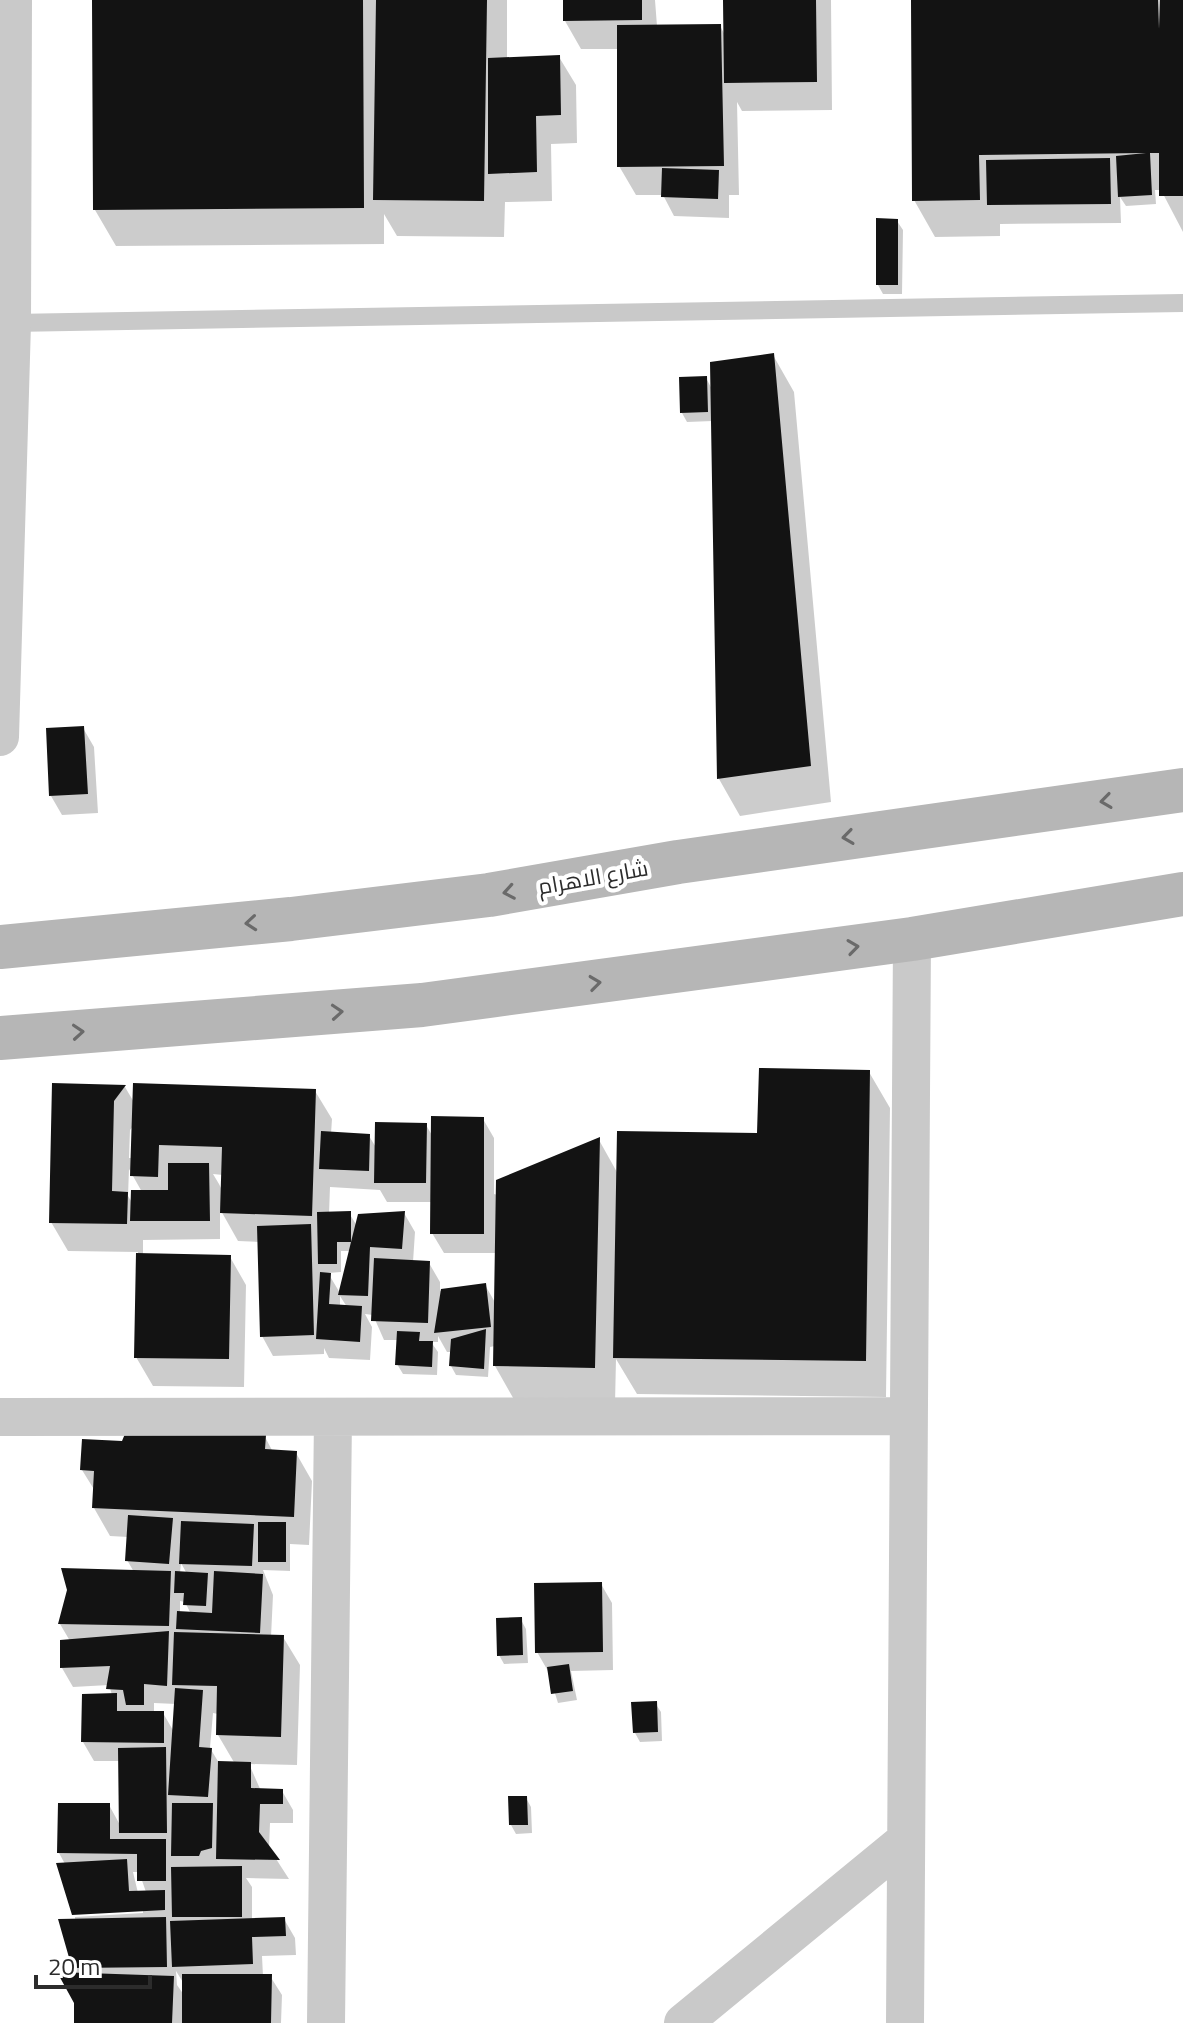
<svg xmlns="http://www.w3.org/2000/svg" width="1183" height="2023" viewBox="0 0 1183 2023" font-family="'Titillium Web',Cairo,sans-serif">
	<rect width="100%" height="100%" fill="#fff"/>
	<!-- shadow -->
	<path fill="#0003" fill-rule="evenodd" d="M94,0h413v59l52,-2 17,28 1,58 -26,1 1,57 -47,1 -1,35 -107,-1 -13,-22v30l-268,2 -21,-36z
		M565,0h90l2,26h63l5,9v-35h106l1,110 -90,1 -5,-9 2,93h-10v23l-55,-2 -11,-21h-27l-17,-29v-117h-38l-16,-28z
		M913,0h270v232l-22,-42h-6l1,14 -30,2 -6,-9 1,26 -121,1v12l-65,1 -21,-37z
		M897,221l6,9 -1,64h-19l-5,-9z
		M773,355l21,37 37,410 -91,14 -21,-37 -6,-358 -26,1 -5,-9 24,-35 7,13z
		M83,728l11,19 4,66 -36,2 -11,-19z
		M869,1072l21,36 -4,289 -249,-3 -21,-35 -1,45 -99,-1 -21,-37v-20l-5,1 -2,30 -32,-2 -5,-9 1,-14h-5l-9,-16v6h-7l7,10 -1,23 -34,-1 -6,-10 1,-24h-14l-11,-25 -8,-1 7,13 -2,33 -41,-2 -5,-10v6l-51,2 -11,-20 -2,-94 -22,-1 -18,-32v30l-77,1v15l87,2 16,28 -2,102 -91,-1 -17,-29 2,-105 -70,-1 -17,-29 3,-137 71,2 10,17 180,-13 17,28 -1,15 38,2 8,13 49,-24 7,12 50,-18 11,19v56l4,1 101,-55 19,34 141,-39zM134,1125l-1,33h-4l1,-28zM129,1169l13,23 -9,12 -5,-8zM213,1174l10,1 -1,15 -3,-6zM330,1187l50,3 7,12h46l-1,31 12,20h53l-1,51 -11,-19 -45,6v-9l-11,-19 -16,-1 2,-30 -11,-19 -47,13 -8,-13 -20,1zM341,1251h10l-11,42 -12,-20 13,-1zM340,1296l7,11h-7z
		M265,1437l8,15 23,1 16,28 -3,64 -19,-1v27l-27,-1 10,25 -2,42h12l17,28 -3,100 -48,-1 12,27h21l11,19v13h-23l-1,25 20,31 -43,-1 6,9v33l32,-1 11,19 1,17 -34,1 1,20h7l12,19 -1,28h-205l-1,-106 68,-4v-4l-78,-45 -6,-11 50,-48 11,20v-64h-26l-11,-19 29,-47 -3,-10 -36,2 -11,-19v-26l8,-1 -10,-17 74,-52 -7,-12 1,-23 -18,-1 -16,-28 1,-17 -13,-21 41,-27zM181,1563l6,11 -7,-1zM180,1601l5,1 6,12 -11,-1zM154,1703l22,1 -2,28 -11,-19h-9zM213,1713l5,1v21l17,29 -16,-1 -9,-15zM133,1872h6l7,20 -8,1zM176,1971l8,13v11l-7,-10z
		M601,1584l11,19 1,67 -42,1 6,29 -19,3 -10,-32 -11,-19z
		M521,1620l5,9 2,34 -24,1 -5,-9z
		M655,1703l6,9 1,29 -22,1 -5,-9z
		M526,1798l5,9 1,26 -16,1 -5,-9z"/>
	<!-- building -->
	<path fill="#131313" d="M92,0h271l1,208 -271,2z
		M376,0h111l-3,201 -111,-1z
		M563,0h79v20l-79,1z
		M723,0h93l1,82 -93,1z
		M911,0h247l1,29 1,-29h23v196h-24v-43h-9l2,42 -34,2 -2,-41 30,-3 -167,2 1,45 -68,1z
		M721,24l3,142 -107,1v-142z
		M560,55l1,60 -25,1 1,56 -49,2v-116z
		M1110,158l1,46 -124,1 -1,-45z
		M662,168l57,2 -1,29 -57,-2z
		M876,218l22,1v66h-22z
		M774,353l37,413 -94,13 -7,-417z
		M707,376l1,36 -28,1 -1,-36z
		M84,726l4,68 -39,2 -3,-68z
		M759,1068l111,2 -4,291 -253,-3 4,-227 140,2z
		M52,1083l74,2 -12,16 -2,90 16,1 -1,32 -78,-1z
		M133,1083l183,6 -4,127 -92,-3 2,-66 -63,-2 -1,32 -28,-1z
		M431,1116l53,1v117h-54z
		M375,1122l52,1 -1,60h-52z
		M321,1131l49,3 -1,37 -50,-2z
		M600,1137l-5,231 -102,-2 3,-186z
		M168,1163h41l1,58h-80l1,-31h37z
		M351,1211v31l7,-28 47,-3 -3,38 -32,-2 -2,49 -30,-1 13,-53h-14v22h-19l-1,-52z
		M311,1224l3,111 -54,2 -3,-111z
		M136,1253l95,2 -2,104 -95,-1z
		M374,1258l56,3 -2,62 -57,-2z
		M320,1272l11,1 -2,31 33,2 -2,36 -44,-3z
		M486,1283l5,44 -57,6 7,-44z
		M486,1329l-2,40 -35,-3 2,-27z
		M397,1331l23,1 -1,9h14l-1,26 -37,-2z
		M127,1429l139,6 -1,14 32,2 -3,66 -202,-9 2,-37 -14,-1 2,-31 40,2z
		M128,1515l45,3 -4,46 -44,-3z
		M181,1521l73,3 -2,42 -73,-2z
		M258,1522h28v40h-28z
		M61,1568l110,3 -2,55 -111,-2 9,-34z
		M175,1571l33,2 -2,33 -23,-1 1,-12h-10z
		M214,1571l49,3 -3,59 -84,-4 1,-18 35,2z
		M602,1582l1,70 -68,1 -1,-70z
		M522,1617l1,38 -26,1 -1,-38z
		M169,1631l-2,55 -23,-2v21h-18l-3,-15 -17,-1 4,-23 -50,2v-28z
		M174,1632l110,3 -3,102 -65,-2 1,-49 -45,-1z
		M569,1664l4,27 -22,3 -4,-27z
		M175,1688l28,2 -4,57 13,1 -4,49 -40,-2z
		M117,1693v18h47v32l-83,-1 1,-48z
		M657,1701l1,31 -25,1 -2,-31z
		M166,1747l1,86h-48l-1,-85z
		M218,1761l33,1v26l32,1v15h-23l-1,28 21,28 -64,-1z
		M508,1796h19l1,29h-19z
		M58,1803h52v36h56v42h-29v-27l-80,-1z
		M172,1803h41l-1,45 -11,3 -2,5h-28z
		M127,1859l2,32 36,-1v20l-93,5 -16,-52z
		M242,1866v51h-70l-1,-50z
		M166,1917l1,50 -95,1 -14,-49z
		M285,1917l1,19 -34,1 1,27 -81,3 -2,-46z
		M57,1972l117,4 -2,47h-98v-20z
		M182,1974h90l-1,49h-89z"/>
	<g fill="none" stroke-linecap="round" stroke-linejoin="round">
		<!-- service -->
		<path stroke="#c9c9c9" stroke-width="18" d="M12,323l1171,-20"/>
		<!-- minor -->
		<path stroke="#c9c9c9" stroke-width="38" d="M0,737l12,-414 1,-323
			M0,1417l907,-1
			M326,2023l7,-606
			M683,2023l223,-183
			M905,2023l7,-1084"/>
		<!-- secondary -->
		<path stroke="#b6b6b6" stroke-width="44" d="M0,947l291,-28 198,-24 189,-33 505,-72
			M0,1038l422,-33 490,-66 271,-45"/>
	</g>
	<!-- one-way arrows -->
	<defs><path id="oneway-chevron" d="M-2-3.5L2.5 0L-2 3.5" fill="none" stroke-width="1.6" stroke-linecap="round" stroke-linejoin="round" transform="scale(2)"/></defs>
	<g stroke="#6a6a6a">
		<use href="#oneway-chevron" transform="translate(1106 801) rotate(172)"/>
		<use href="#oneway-chevron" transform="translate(848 837) rotate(172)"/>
		<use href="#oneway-chevron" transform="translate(509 892) rotate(170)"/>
		<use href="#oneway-chevron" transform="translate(251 923) rotate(175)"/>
		<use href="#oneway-chevron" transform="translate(853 947) rotate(-8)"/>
		<use href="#oneway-chevron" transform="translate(595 983) rotate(-7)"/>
		<use href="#oneway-chevron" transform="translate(337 1012) rotate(-4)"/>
		<use href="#oneway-chevron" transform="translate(78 1032) rotate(-4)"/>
	</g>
	<g text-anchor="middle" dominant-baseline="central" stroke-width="8" stroke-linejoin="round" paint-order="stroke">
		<!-- street labels -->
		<g font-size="22" fill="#2c2c2c" stroke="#fff">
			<text transform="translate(593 877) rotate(-10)">شارع الاهرام</text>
		</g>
	</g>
	<!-- scale -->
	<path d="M36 1975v12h114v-12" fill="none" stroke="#2c2c2c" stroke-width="4"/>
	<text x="48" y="1975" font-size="24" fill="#2c2c2c" stroke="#ffffff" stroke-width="6" paint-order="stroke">20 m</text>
</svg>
